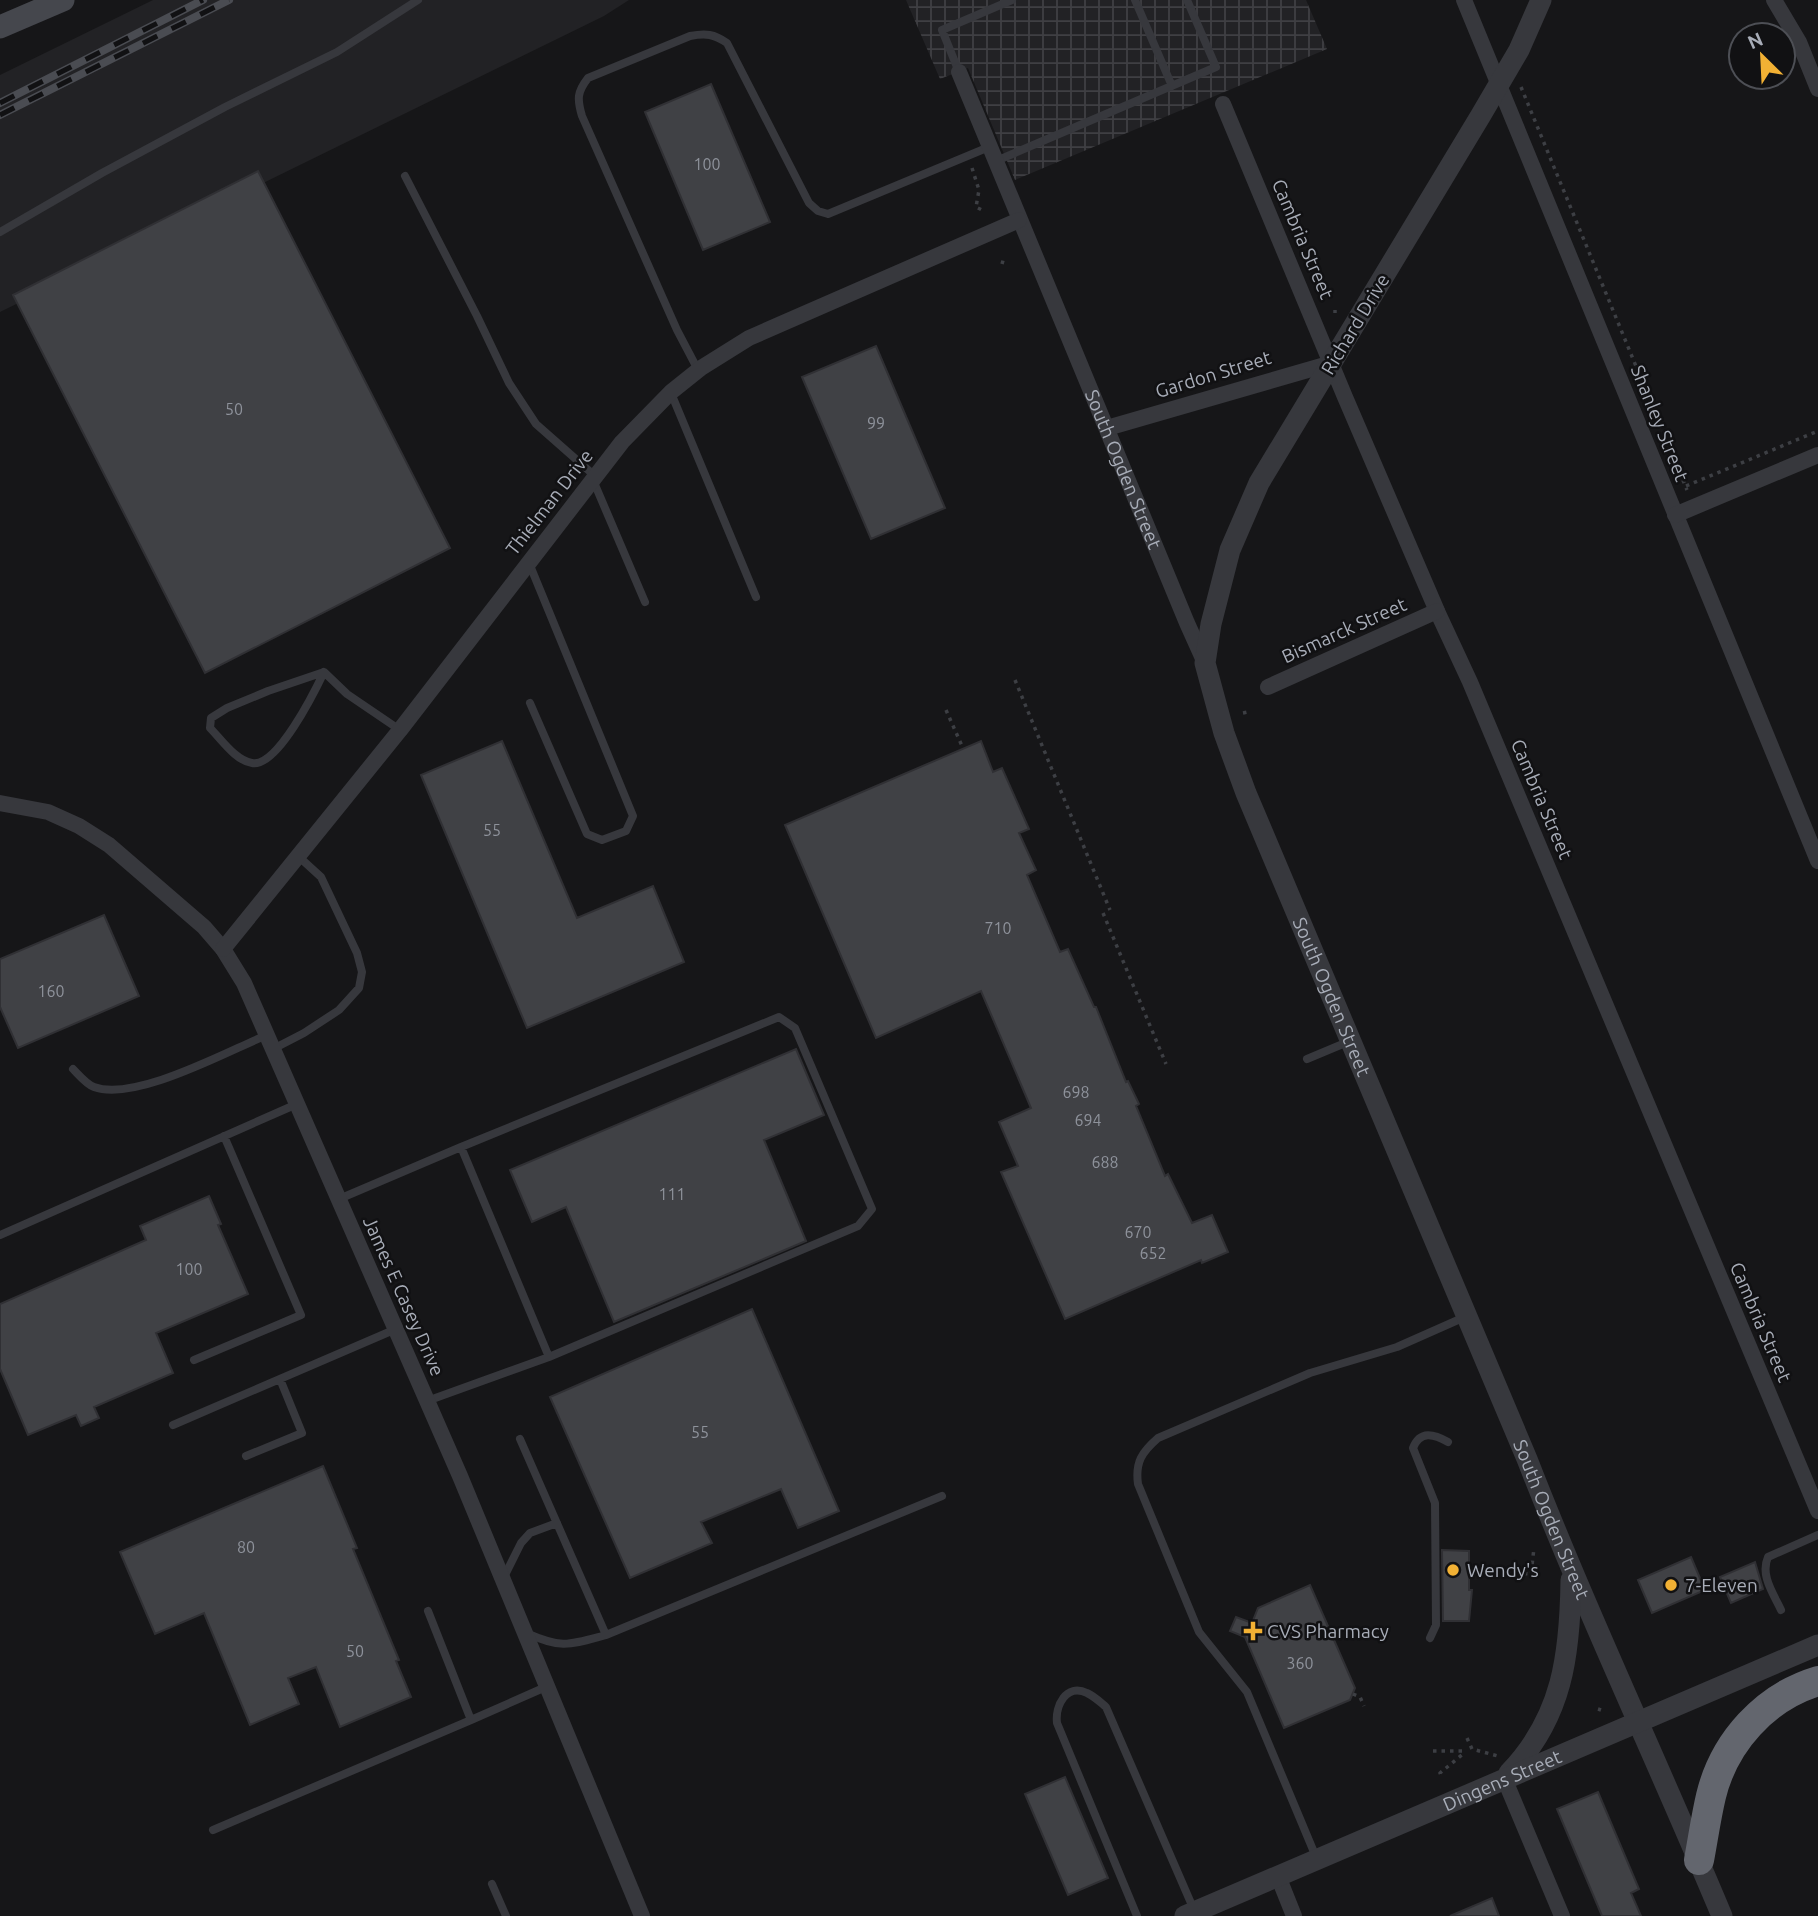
<svg xmlns="http://www.w3.org/2000/svg" width="1818" height="1916" viewBox="0 0 1818 1916" font-family="Ubuntu,sans-serif">
	<defs>
		<pattern id="industrial-grid" width="8" height="8" patternUnits="userSpaceOnUse" patternTransform="scale(1.75)"><rect width="8" height="8" fill="#222225"/><path d="M0 4h8M4 0v8" fill="none" stroke="#3f3f43"/></pattern>
	</defs>
	<rect width="100%" height="100%" fill="#161618"/>
	<!-- built -->
	<path fill="#222225" d="M153,0h476l-25,16 -604,296v-237z"/>
	<!-- industrial -->
	<path fill="url(#industrial-grid)" d="M906,0h400l21,49 -312,131 -47,-112 -28,11z"/>
	<!-- building -->
	<path fill="#404145" stroke="#303034" stroke-width="2" d="M711,84l59,138 -67,28 -58,-138z
		M258,171l192,377 -245,125 -192,-378z
		M876,346l69,162 -74,31 -69,-162z
		M502,741l75,177 76,-32 31,76 -157,66 -106,-253z
		M981,741l12,31 9,-4 27,61 -10,4 17,37 -9,5 33,77 8,-3 26,58h2l30,75 2,-1 11,23 -3,2 29,70 3,-2 24,49 20,-8 16,37 -26,11 -1,-3 -136,59 -64,-147 17,-6 -19,-44 32,-14 -50,-117 -105,47 -91,-213z
		M104,915l35,81 -121,52 -18,-41v-48z
		M796,1049l28,66 -60,25 42,101 -192,81 -48,-115 -34,15 -22,-52z
		M209,1196l12,28 -3,1 30,69 -92,39 17,40 -79,34 5,11 -18,8 -5,-11 -48,20 -28,-66v-65l146,-64 -6,-14z
		M752,1309l87,202 -41,17 -17,-39 -80,33 11,21 -82,35 -80,-181z
		M323,1466l34,82 -4,1 46,111 -3,1 15,36 -71,30 -24,-60 -28,11 11,26 -49,21 -46,-112 -49,21 -35,-82z
		M1442,1550l27,1v39h3l-3,31h-26z
		M1691,1557l14,33 -53,23 -14,-33z
		M1755,1562l8,27 -32,14 -11,-26z
		M1310,1585l45,103 -5,12 -66,28 -39,-91 -15,-6 6,-14 16,6 6,-15z
		M1065,1777l43,101 -40,17 -43,-101z
		M1598,1792l41,97 -8,4 10,23h-39l-45,-107z
		M1492,1898l7,18h-49z"/>
	<g fill="none" stroke-linecap="round" stroke-linejoin="round">
		<!-- path -->
		<path stroke="#3d3f44" stroke-width="3.5" stroke-dasharray="3.5 5" stroke-linecap="butt" d="M1521,87l166,403
			M972,168l7,22 -3,17 6,3
			M1002,264l2,-7
			M1335,313v-3
			M1686,486l132,-55
			M1015,680l95,230
			M946,710l16,36
			M1243,713l5,-1
			M1103,913l63,151
			M1507,1573l24,1 3,-26
			M1353,1694l7,3 4,9
			M1598,1709l3,1
			M1467,1738l5,11 26,7
			M1433,1751h29l1,3 -23,19 2,4"/>
		<!-- service -->
		<path stroke="#37383d" stroke-width="8" d="M1135,0l37,86
			M959,72l-17,-42 70,-30
			M996,161l220,-94 -29,-67
			M405,176l72,140 32,67 27,41 59,52
			M0,232l102,-59 123,-66 112,-55 81,-52
			M698,370l-21,-40 -95,-214c-5,-17 -5,-24 6,-38l102,-42c16,-3 24,-2 37,7l82,160 9,8 10,3 161,-67
			M671,393l85,204
			M593,480l52,122
			M529,563l104,253 -7,15 -24,9 -15,-6 -57,-131
			M324,672l-56,19 -41,17 -16,10 -1,10c11,11 26,33 42,35 25,5 63,-72 72,-91l23,22 53,36
			M273,1049l31,-16 35,-23 20,-22 3,-16 -5,-19 -36,-76 -23,-21
			M1307,1059l43,-18
			M73,1069c6,6 13,15 21,18 41,15 132,-35 173,-52
			M461,1147l318,-130 16,11 77,181 -14,17 -309,131
			M339,1199l122,-52 88,210 -122,44
			M0,1235l297,-131
			M194,1360l107,-45 -77,-179
			M173,1425l223,-96
			M520,1439l86,196 336,-139
			M246,1456l56,-23 -22,-54
			M503,1579l18,-36 9,-10 27,-10
			M1781,1610c-8,-17 -21,-35 -13,-53l50,-22
			M428,1611l43,109 77,-34
			M526,1633c36,16 43,12 80,2
			M1430,1638l6,-13 -1,-122 -22,-55c7,-18 21,-14 35,-6
			M213,1830l258,-110
			M1316,1857l-69,-165 -48,-60 -61,-148c-3,-22 4,-32 20,-46l152,-65 87,-26 70,-31
			M492,1884l14,32
			M1137,1916l-80,-193c-2,-17 9,-40 30,-30 7,3 13,9 19,14l88,203"/>
		<!-- minor -->
		<g stroke="#37383d" stroke-width="16">
			<path d="M1464,0l354,861"/>
			<path d="M1774,0l25,42 19,47"/>
			<path id="s1" d="M959,72l228,551 18,40"/>
			<path d="M1223,104l122,293 92,214 33,71 348,829"/>
			<path d="M1107,428l225,-65"/>
			<path d="M1675,515l143,-60"/>
			<path d="M1268,687l169,-76"/>
			<path d="M0,803l48,9 31,14 30,19 95,82 19,22 21,34 216,493 182,440"/>
			<path d="M223,949l177,-219 222,-288 49,-50 30,-24 48,-30 270,-118"/>
			<path d="M1504,1778l58,138"/>
			<path d="M1278,1876l16,40"/>
		</g>
		<!-- tertiary -->
		<g stroke="#37383d" stroke-width="21">
			<path id="s2" d="M1541,0l-22,50 -38,65 -222,368 -29,67 -19,74 -6,39 19,70 22,60 281,666c60,154 131,304 195,457"/>
			<path d="M1509,1773c54,-56 61,-119 62,-193"/>
			<path id="s3" d="M1185,1916l633,-271"/>
		</g>
		<!-- secondary -->
		<path stroke="#45474d" stroke-width="23" d="M0,27l63,-27"/>
		<!-- motorway -->
		<path stroke="#63666e" stroke-width="30" d="M1699,1860c4,-21 7,-43 12,-64 13,-54 54,-99 107,-115"/>
		<!-- rail casing -->
		<g stroke="#4a4c52" stroke-width="8">
			<path id="rail" d="M0,103l203,-103
				M0,115l229,-115"/>
		</g>
		<!-- rail -->
		<use href="#rail" stroke="#111113" stroke-width="5" stroke-dasharray="16" stroke-linecap="butt"/>
	</g>
	<!-- markers -->
	<g fill="#f2b134" stroke="#111113" stroke-width="2.5">
		<circle cx="1453" cy="1570" r="7"/>
		<circle cx="1671" cy="1585" r="7"/>
		<path d="M1249.5 1620.5h7v7h7v7h-7v7h-7v-7h-7v-7h7z"/>
	</g>
	<g text-anchor="middle" dominant-baseline="central" stroke-width="5" stroke-linejoin="round" paint-order="stroke">
		<!-- number labels -->
		<g font-size="16" fill="#8e929b">
			<text x="707" y="164">100</text>
			<text x="234" y="409">50</text>
			<text x="876" y="423">99</text>
			<text x="492" y="830">55</text>
			<text x="998" y="928">710</text>
			<text x="51" y="991">160</text>
			<text x="1076" y="1092">698</text>
			<text x="1088" y="1120">694</text>
			<text x="1105" y="1162">688</text>
			<text x="672" y="1194">111</text>
			<text x="1138" y="1232">670</text>
			<text x="1153" y="1253">652</text>
			<text x="189" y="1269">100</text>
			<text x="700" y="1432">55</text>
			<text x="246" y="1547">80</text>
			<text x="355" y="1651">50</text>
			<text x="1300" y="1663">360</text>
		</g>
		<!-- street labels -->
		<g font-size="19" fill="#a8adb8" stroke="#111113">
			<text transform="translate(1303 239) rotate(67)">Cambria Street</text>
			<text transform="translate(1355 324) rotate(-59)">Richard Drive</text>
			<text transform="translate(1213 374) rotate(-17)">Gardon Street</text>
			<text transform="translate(1660 423) rotate(68)">Shanley Street</text>
			<text stroke="none"><textPath href="#s1" startOffset="430">South Ogden Street</textPath></text>
			<text transform="translate(549 502) rotate(-52)">Thielman Drive</text>
			<text transform="translate(1344 630) rotate(-24)">Bismarck Street</text>
			<text transform="translate(1542 799) rotate(67)">Cambria Street</text>
			<text stroke="none"><textPath href="#s2" startOffset="1106">South Ogden Street</textPath></text>
			<text transform="translate(404 1296) rotate(66)">James E Casey Drive</text>
			<text transform="translate(1761 1322) rotate(67)">Cambria Street</text>
			<text stroke="none"><textPath href="#s2" startOffset="1673">South Ogden Street</textPath></text>
			<text stroke="none"><textPath href="#s3" startOffset="345">Dingens Street</textPath></text>
		</g>
		<!-- poi labels -->
		<g font-size="19" fill="#a8adb8" stroke="#111113" text-anchor="start">
			<text x="1467" y="1570">Wendy's</text>
			<text x="1685" y="1585">7-Eleven</text>
			<text x="1267" y="1631">CVS Pharmacy</text>
		</g>
	</g>
	<!-- north arrow -->
	<g transform="translate(1762 56) rotate(336)"><circle r="33" fill="#111113" stroke="#4d4f55" stroke-width="2"/>
	<path d="M0-5L12 26L0 18L-12 26Z" fill="#f2b134"/>
	<text y="-10" font-size="19" font-weight="bold" text-anchor="middle" fill="#a8adb8">N</text>
	</g>
</svg>
